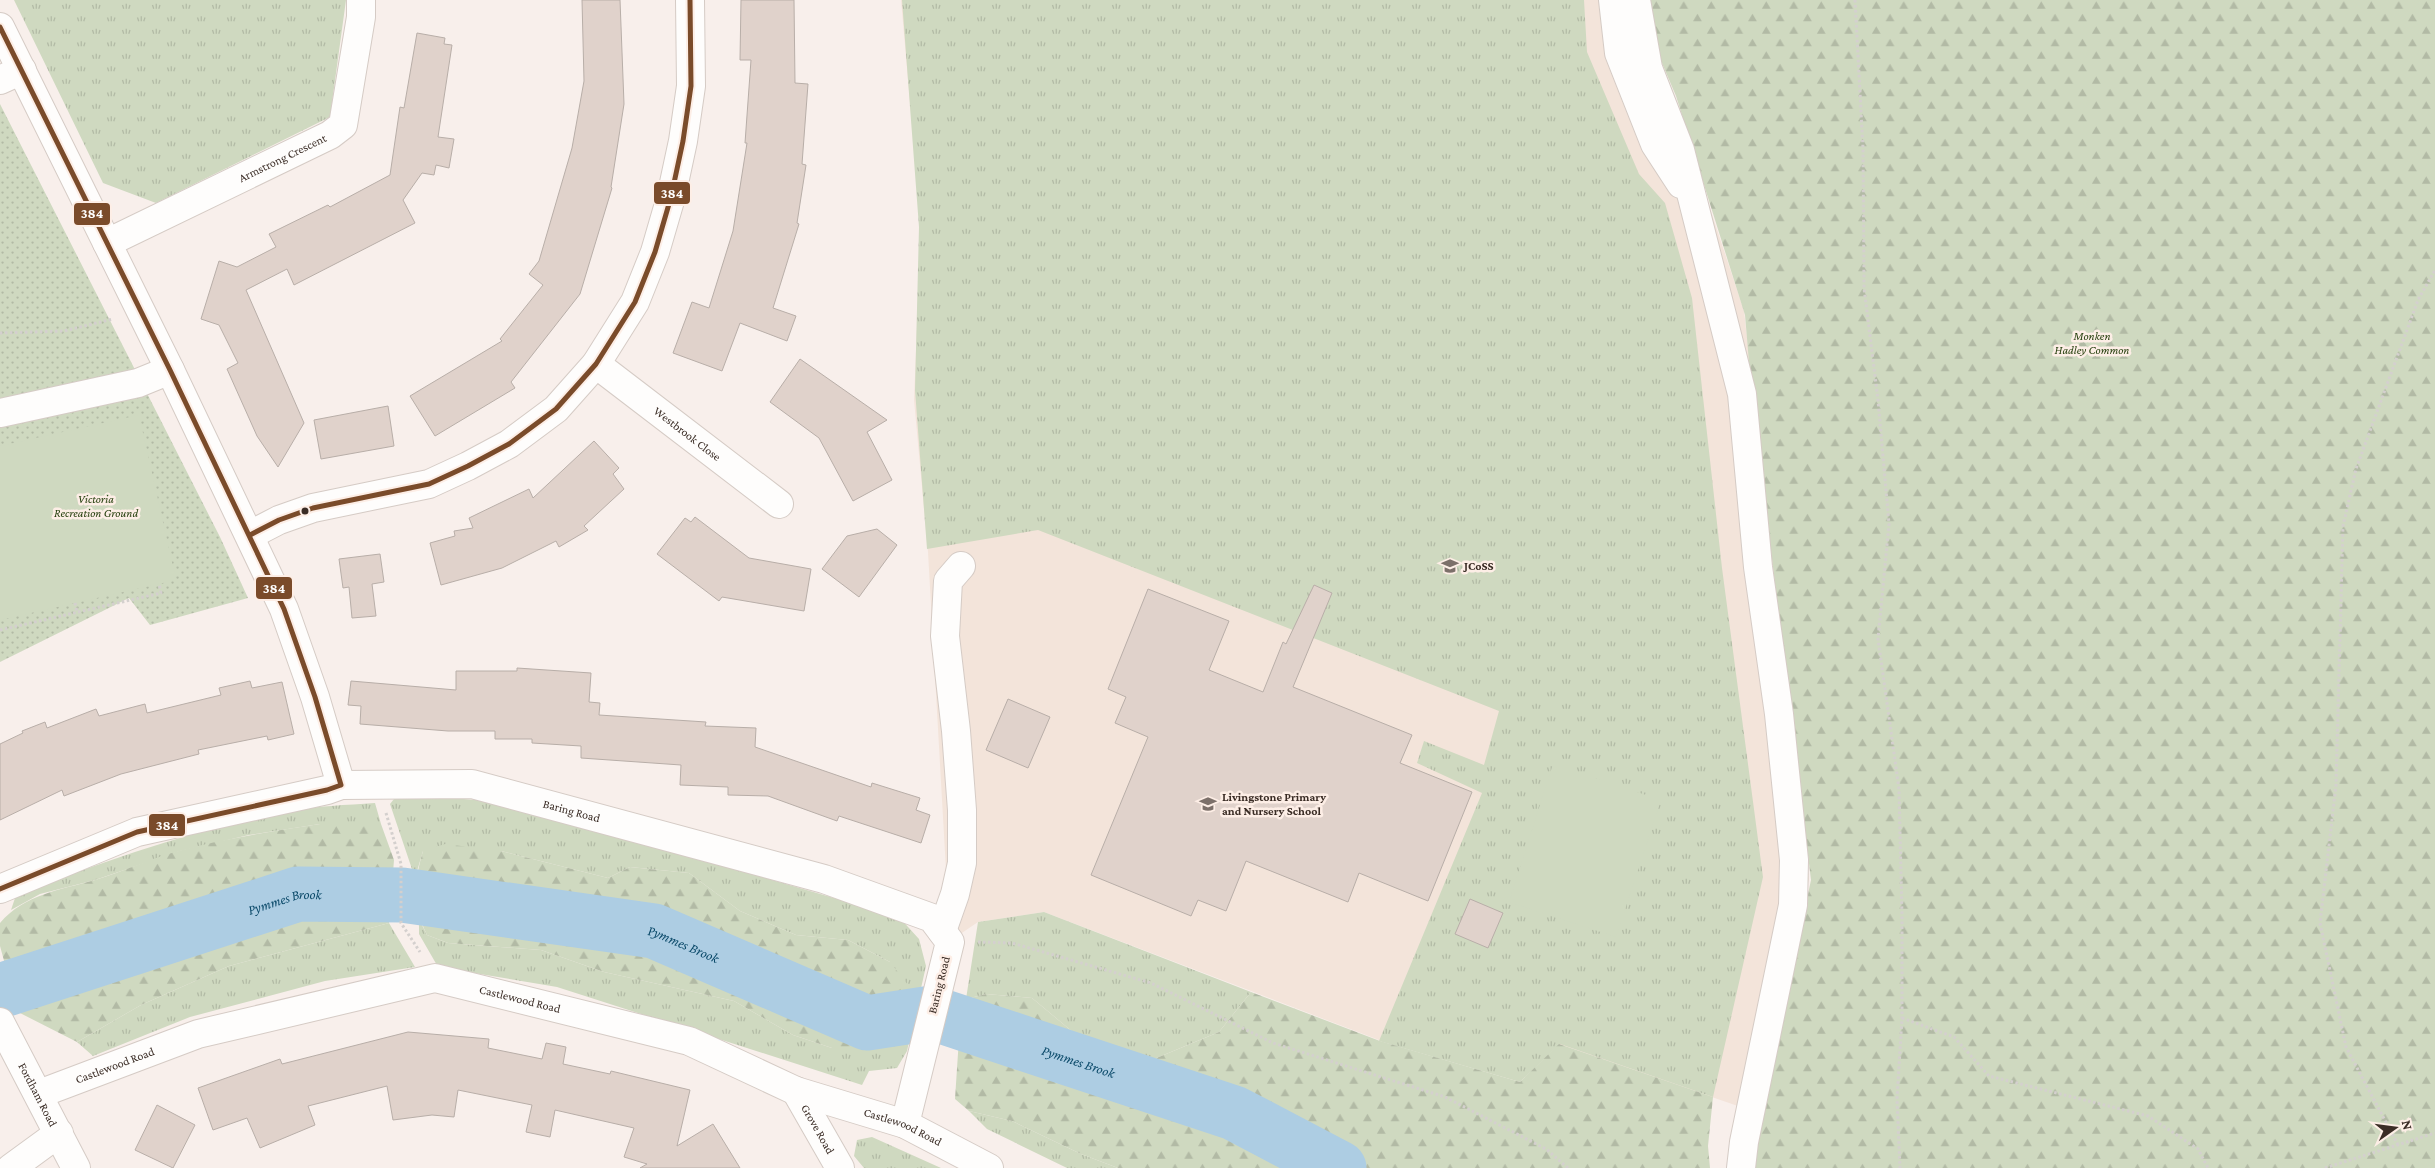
<svg xmlns="http://www.w3.org/2000/svg" width="2435" height="1168" viewBox="0 0 2435 1168" font-family="'Crimson Pro',serif">
	<defs>
		<pattern id="grass-tufts" width="24" height="20" patternUnits="userSpaceOnUse" patternTransform="scale(1.25)"><rect width="24" height="20" fill="#cfd9c0"/><path d="M3 7l-1-3M5 7V3M7 7l1-3M15 17l-1-3M17 17v-4M19 17l1-3" fill="none" stroke="#b2baa5"/></pattern>
		<pattern id="forest-firs" width="22" height="20" patternUnits="userSpaceOnUse" patternTransform="scale(1.25)"><rect width="22" height="20" fill="#cfd9c0"/><path d="M5 1l3.5 6h-7zM16 11l3.5 6h-7z" fill="#b2baa5"/></pattern>
		<pattern id="park-dots" width="8" height="8" patternUnits="userSpaceOnUse" patternTransform="scale(1.25)"><rect width="8" height="8" fill="#cfd9c0"/><path d="M2 2h.1M6 6h.1" fill="none" stroke="#b2baa5" stroke-width="1.8" stroke-linecap="round"/></pattern>
	</defs>
	<rect width="100%" height="100%" fill="#f8efeb"/>
	<!-- education -->
	<path fill="#f3e4da" d="M901,0h745l10,53 17,44 71,214 65,568 -48,235 -200,-69 -182,-5 -335,-128 -66,10 -28,19 -22,-389 -14,-152 7,-173z"/>
	<!-- grass -->
	<path fill="url(#grass-tufts)" d="M14,0h332l-16,117 -174,86 -53,-20z
		M902,0h682l3,52 52,122 26,29 27,95 30,270 41,309 -50,220 -153,-53 -40,38 -141,-41 103,-248 -65,-30 7,-22 60,24 15,-54 -461,-181 -111,19 -12,-159 4,-163z
		M398,794l92,7 46,10 363,106 20,22 7,27 -19,85 -10,17 -28,3 -7,14 -305,-98 -119,-20 -19,-33v-15l8,16 21,8 93,7 63,22 130,29 59,34 39,13 58,-86 -42,-22 -52,-5 -56,-24 -51,-38 -59,-6 -22,11 -107,-27h-78l-8,27 -25,-74z
		M375,803l6,21h-61l-71,11 -69,16 -85,29 -55,14 -29,16 5,-15c89,-34 179,-66 272,-84 28,-5 59,-6 87,-8z
		M1044,912l207,80 -32,40 -89,37 -44,-26 -54,-45 -46,-4 -20,5 12,-77z
		M389,923l26,44 -90,14 -135,36 -97,39 -16,-14 64,-37 88,-39z
		M969,1111l43,10 69,33 37,14h-51l-80,-39z
		M872,1137l69,31h-77l-10,-12 3,-16z"/>
	<!-- forest -->
	<path fill="url(#forest-firs)" d="M1647,0h788v1168h-696l22,-54 50,-234 -60,-494 -6,-71 -69,-219 -20,-47z
		M320,824h61l13,36 -5,63 -160,43 -88,39 -64,37 -59,-30 -18,-66v-23c25,-29 60,-33 95,-43 29,-9 57,-22 87,-30 45,-12 92,-19 138,-26z
		M445,844l56,7 107,27 22,-11 59,6 51,38 56,24 52,5 42,22 18,23 -18,48 -24,18 -34,-3 -39,-13 -59,-34 -130,-29 -63,-22 -93,-7 -21,-8c-14,-29 -13,-54 -4,-84z
		M1251,992l129,49 140,41 39,-38 154,53 -5,49 2,22h-592l-37,-14 -69,-33 -43,-10 -14,-12 4,-61 7,-39 20,-5 46,4 54,45 44,26 89,-37z"/>
	<!-- park -->
	<path fill="url(#park-dots)" d="M0,104l220,433 28,61 -98,27 -21,-27 -129,64z"/>
	<!-- pitch -->
	<path fill="#cfd9c0" d="M139,415l37,165 -176,40v-174z
		M1553,764l108,36 -45,137 -107,-35z"/>
	<g fill="none" stroke-linecap="round" stroke-linejoin="round">
		<!-- river -->
		<path stroke="#adcde3" stroke-width="55" id="s1" d="M0,991l298,-97 104,1 252,36 213,92 65,-10 302,100 105,55"/>
	</g>
	<!-- building -->
	<path fill="#e0d2cb" stroke="#b8aea8" d="M582,0h38l4,104 -13,83 1,1 -32,106 -69,88 4,6 -80,48 -25,-40 92,-55 -2,-2 43,-54 -14,-11 10,-13 33,-113 12,-67z
		M741,0h53l1,83 13,1 -6,80 4,1 -9,58 2,1 -26,84 23,8 -9,25 -47,-18 -18,48 -49,-18 19,-51 17,6 24,-77 14,-88h-2l6,-83h-11z
		M417,33l28,5 -1,6 8,1 -14,92 16,2 -5,29 -13,-3 -2,10 -12,-2 -19,27 12,23 -121,62 -7,-16 -41,21 58,133 -26,44 -21,-31 -30,-67 11,-6 -19,-38 -18,-6 18,-58 18,6 39,-20 -7,-13 59,-29 2,2 60,-32 10,-68 4,1z
		M800,359l87,61 -20,12 25,48 -39,21 -34,-63 -49,-36z
		M388,406l6,40 -73,13 -7,-39z
		M594,441l25,27 -6,6 11,15 -40,37 4,4 -29,17 -3,-6 -54,27 -61,17 -11,-42 25,-7 -1,-5 19,-3 -4,-10 60,-29 4,9z
		M695,517l54,41 62,11 -7,42 -82,-14 -3,4 -62,-47 28,-36 6,4z
		M877,529l20,16 -38,52 -37,-28 25,-33z
		M380,554l4,28 -12,2 4,32 -24,2 -3,-31 -6,1 -4,-29z
		M1314,585l18,8 -39,94 119,48 -12,28 72,29 -44,109 -69,-28 -11,29 -102,-41 -20,50 -28,-11 -7,16 -100,-41 57,-138 -33,-14 11,-26 -18,-8 40,-100 81,32 -20,49 54,22 20,-50 3,2z
		M517,668l74,5 -2,29 11,1 -1,12 107,7 -1,4 51,2 -1,19 116,40 1,-4 48,15 -4,12 14,5 -9,28 -82,-27 -2,5 -69,-25 -40,-1v-8l-48,-2 1,-20 -100,-7v-12l-49,-3v-4h-37v-8h-47l-88,-7 1,-18 -13,-1 3,-24 105,9v-19h61z
		M250,681l2,7 30,-6 12,52 -26,6 -1,-4 -69,14 1,4 -78,20 -57,22 -2,-6 -62,30v-76l23,-11 -1,-2 23,-9 2,6 49,-19 3,7 46,-12 2,9 74,-18 -2,-7z
		M1008,699l42,18 -22,51 -42,-18z
		M1470,899l33,14 -15,35 -33,-14z
		M408,1032l81,7 -1,9 54,11 4,-16 20,4 -3,17 47,10 1,-3 79,19 -13,56 36,-22 27,44h-100l7,-4 -23,-7 10,-29 -79,-18 -5,27 -24,-5 6,-27 -74,-15 -4,27 -22,-2 -39,5 -6,-34 -79,20 7,19 -55,23 -13,-30 -34,12 -15,-42 82,-29 2,5z
		M157,1105l38,20 -22,43 -38,-18z"/>
	<g fill="none" stroke-linecap="round" stroke-linejoin="round">
		<!-- minor casing -->
		<g stroke="#d5cbc5" stroke-width="30">
			<g id="minor">
				<path d="M1613,0l6,53 36,91 26,40"/>
				<path d="M1636,0l12,68 32,82 62,244 16,173 21,147 15,146 -1,45 -49,237 -3,26"/>
				<path d="M0,27l170,343 114,239 31,88 26,88"/>
				<path d="M0,80l22,-10"/>
				<path id="s2" d="M107,243l223,-108 13,-10 18,-108v-17"/>
				<path id="s3" d="M596,364l183,140"/>
				<path d="M0,413l138,-30 32,-13"/>
				<path d="M250,535l29,-15 34,-12 116,-24 39,-18 41,-22 47,-35 40,-45 39,-62 20,-50 16,-55 12,-56 8,-55 -1,-86"/>
				<path id="s4" d="M0,889l137,-57 190,-42 14,-5 131,-1 352,95 108,39 18,24 -45,182"/>
				<path d="M942,931l13,-37 7,-31v-53l-6,-79 -11,-95 3,-55 13,-15"/>
				<path id="s5" d="M0,1022l76,146"/>
				<path id="s6" d="M796,1091l44,77"/>
				<path id="s7" d="M39,1094l159,-60 237,-56 254,63 107,50 109,33 84,44"/>
				<path d="M11,1168l48,-35"/>
			</g>
		</g>
		<!-- path -->
		<path stroke="#d4d0ce" stroke-width="3" stroke-dasharray="2.5 2.5" stroke-linecap="butt" d="M1855,0l8,148 1,140 14,112 11,124 -11,115 21,150 3,126v103l-5,81 3,69
			M0,333l64,-2 49,-12
			M75,603l2,9
			M0,630l161,-37 -2,-9
			M386,813l15,51v59l19,29
			M978,942l34,1 139,40 122,60 172,54 101,52 22,19
			M1902,1018l52,19 35,39 159,40 50,33 10,19
			M2398,1145l-52,-98 -26,-124 16,-138 7,-259 13,-57 62,-169 17,-30
			M2325,1168l110,-35"/>
		<!-- minor -->
		<use href="#minor" stroke="#fefdfc" stroke-width="28"/>
		<!-- bus-1 casing -->
		<g stroke="#fdeee6" stroke-width="9">
			<path id="bus-1" d="M0,27l170,343 114,239 31,88 26,88
				M250,535l29,-15 34,-12 116,-24 39,-18 41,-22 47,-35 40,-45 39,-62 20,-50 16,-55 12,-56 8,-55 -1,-86
				M0,889l137,-57 190,-42 14,-5"/>
		</g>
		<!-- bus-1 -->
		<use href="#bus-1" stroke="#7a4b2a" stroke-width="5"/>
	</g>
	<!-- icons -->
	<defs>
		<g id="school-bare" transform="scale(1.35)"><path d="M0-5L7-2L0 1L-7-2ZM-4 1L0 2.5L4 1V4Q0 6-4 4Z" fill="#7c706a" stroke="#fdeee6" stroke-width="2.5" paint-order="stroke"/></g>
	</defs>
	<g fill-rule="evenodd">
		<use href="#school-bare" x="1450" y="566"/>
		<use href="#school-bare" x="1208" y="804"/>
	</g>
	<!-- markers -->
	<circle fill="#3a2c25" stroke="#fdeee6" stroke-width="2" cx="305" cy="511" r="4.5"/>
	<g text-anchor="middle" dominant-baseline="central" stroke-width="5" stroke-linejoin="round" paint-order="stroke">
		<!-- street labels -->
		<g font-size="12" fill="#3a2c25" stroke="#fdeee6">
			<text stroke="none"><textPath href="#s2" startOffset="195">Armstrong Crescent</textPath></text>
			<text stroke="none"><textPath href="#s3" startOffset="115">Westbrook Close</textPath></text>
			<text stroke="none"><textPath href="#s4" startOffset="592">Baring Road</textPath></text>
			<text transform="translate(939 985) rotate(-76)">Baring Road</text>
			<text stroke="none"><textPath href="#s7" startOffset="501">Castlewood Road</textPath></text>
			<text stroke="none"><textPath href="#s7" startOffset="81">Castlewood Road</textPath></text>
			<text stroke="none"><textPath href="#s5" startOffset="82">Fordham Road</textPath></text>
			<text stroke="none"><textPath href="#s7" startOffset="906">Castlewood Road</textPath></text>
			<text stroke="none"><textPath href="#s6" startOffset="44">Grove Road</textPath></text>
		</g>
		<!-- park labels -->
		<g font-size="12" font-style="italic" fill="#253f0d" stroke="#fdeee6">
			<text x="2092" y="336">Monken<tspan x="2092" dy="14">Hadley Common</tspan></text>
			<text x="96" y="499">Victoria<tspan x="96" dy="14">Recreation Ground</tspan></text>
		</g>
		<!-- poi labels -->
		<g font-size="12" font-weight="bold" fill="#3a2c25" stroke="#fdeee6" text-anchor="start">
			<text x="1464" y="566">JCoSS</text>
			<text x="1222" y="797">Livingstone Primary<tspan x="1222" dy="14">and Nursery School</tspan></text>
		</g>
		<!-- water labels -->
		<g font-size="14" font-style="italic" fill="#0a4969" stroke="#fdeee6">
			<text stroke="none"><textPath href="#s1" startOffset="299">Pymmes Brook</textPath></text>
			<text stroke="none"><textPath href="#s1" startOffset="704">Pymmes Brook</textPath></text>
			<text stroke="none"><textPath href="#s1" startOffset="1124">Pymmes Brook</textPath></text>
		</g>
	</g>
	<g stroke="#fdeee6" stroke-width="2">
		<rect x="653" y="181" width="38" height="24" rx="5" fill="#7a4b2a"/>
		<rect x="73" y="202" width="38" height="24" rx="5" fill="#7a4b2a"/>
		<rect x="255" y="576" width="38" height="24" rx="5" fill="#7a4b2a"/>
		<rect x="148" y="813" width="38" height="24" rx="5" fill="#7a4b2a"/>
	</g>
	<g font-size="14" text-anchor="middle" font-weight="bold" fill="#fff">
		<text x="672" y="198">384</text>
		<text x="92" y="218">384</text>
		<text x="274" y="593">384</text>
		<text x="167" y="830">384</text>
	</g>
	<!-- north arrow -->
	<g transform="translate(2395 1128) rotate(76)" stroke="#fdeee6" stroke-width="4" paint-order="stroke">
	<path d="M0-4L9 19L0 12L-9 19Z" fill="#3a2c25"/>
	<text y="-8" font-size="14" font-weight="bold" text-anchor="middle" fill="#3a2c25">N</text>
	</g>
</svg>
